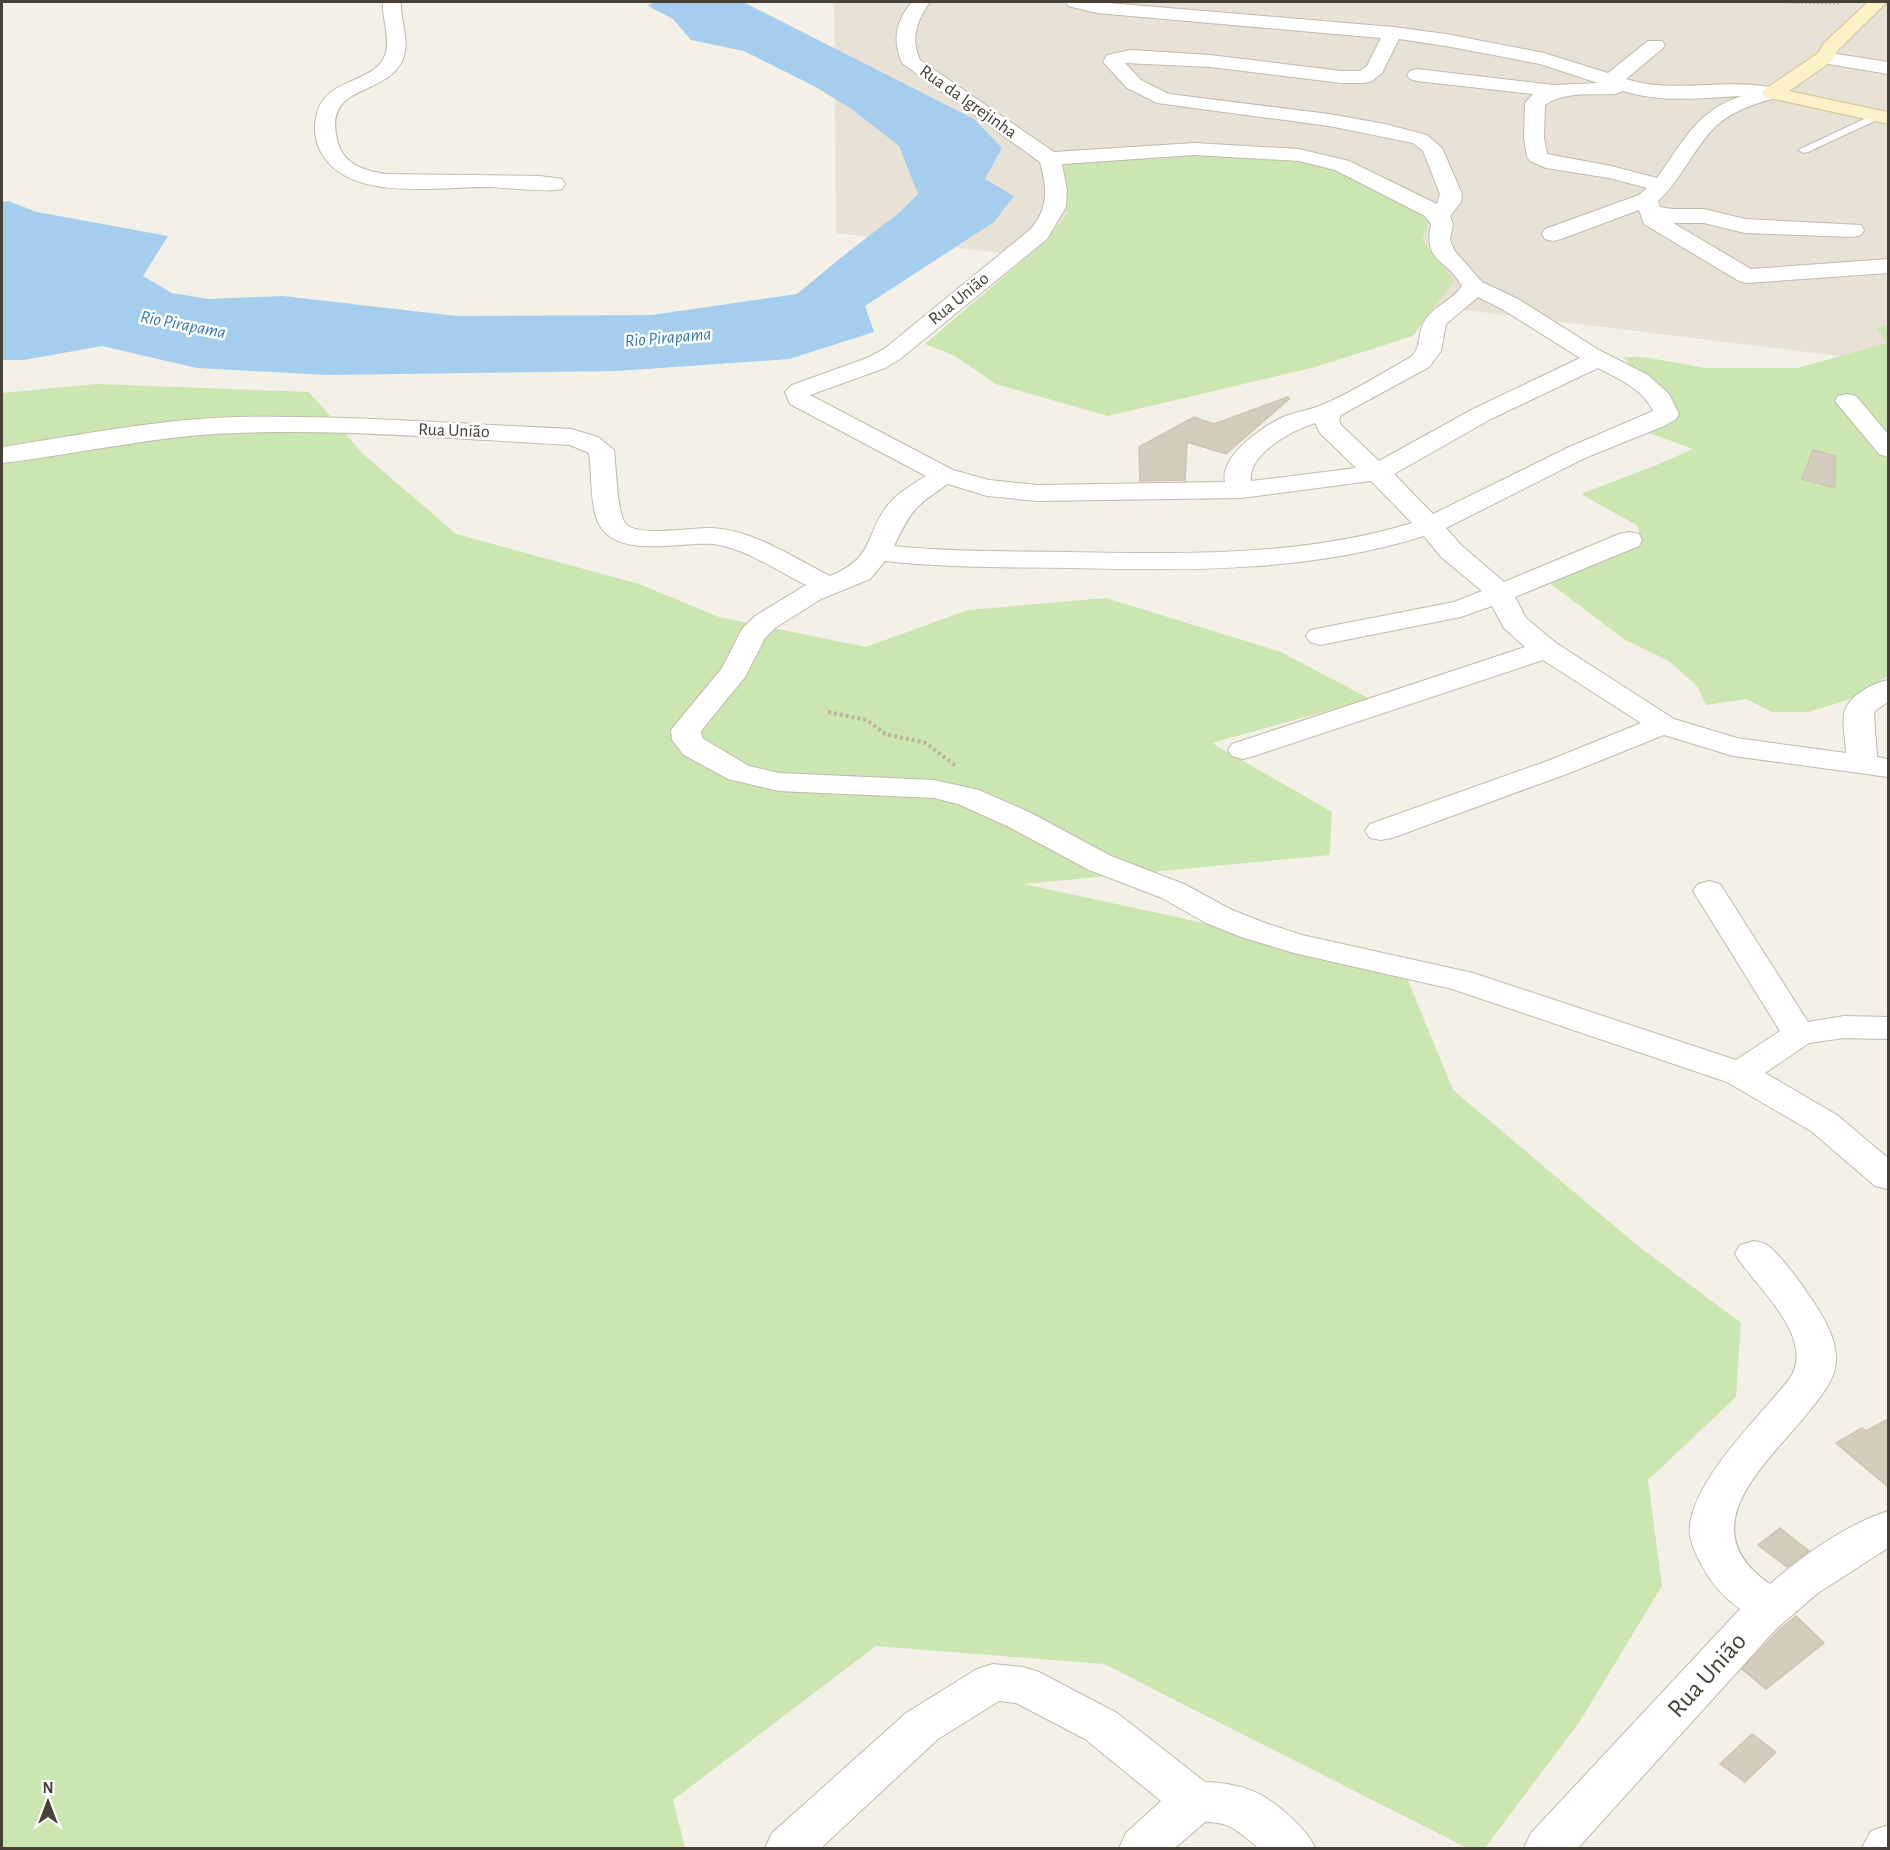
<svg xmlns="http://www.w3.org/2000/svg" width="1890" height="1850" viewBox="0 0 1890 1850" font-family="'Alegreya Sans',sans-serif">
	<rect width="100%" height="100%" fill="#f3f0e7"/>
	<!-- residential -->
	<path fill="#e7e2d5" d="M834,2h1054v360l-1052,-129z"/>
	<!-- green -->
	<path fill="#cce6b1" d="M1232,150l83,7 118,54 -11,29 32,41 -41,55 -98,31 -207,49 -112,-32 -41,-28 -30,-12 118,-101 25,-29 -10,-19 9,-37z
		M1888,325v351l-35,22 -44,14h-37l-26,-13 -40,6 -9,-19 -28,-25 -44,-21 -74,-56 24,-15 66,-24 -3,-19 -57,-32 78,-30 34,-15 -46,-17 30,-15 -10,-26 -30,-19 -14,-15h21l61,11h92l91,-25 -12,-15z
		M96,384l213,8 53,61 94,81 183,50 80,33 147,30 102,-37 138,-12 175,54 89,47 -158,44 120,69 -2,43 -306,29 378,82 51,124 184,155 104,78 -5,74 -88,83 14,106 -82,135 -95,127h-18l-363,-184 -228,-18 -203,154 12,48h-683v-1455z"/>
	<!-- water -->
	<path fill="#a5ceee" d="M654,2h89l231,117 28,29 -17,31 29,17 -20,26 -129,84 9,26 -85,27 -172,12 -289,4 -131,-7 -95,-22 -78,14h-22v-158l6,-1 29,11 131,24 -25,40 29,17 36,6 75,-3 173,20 196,-1 145,-21 46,-38 57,-44 18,-18 -19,-48 -46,-36 -39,-24 -70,-35 -53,-11 -18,-21 -25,-13z"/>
	<!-- building -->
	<path fill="#d4ccbd" stroke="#cfc4b0" stroke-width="1.5" d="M1288,397l1,2 -63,55 -39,-12 -2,38 -45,1 -1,-34 55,-30 20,7z
		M1813,450l22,6v32l-33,-9z
		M1888,1419v68l-52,-44 26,-15 4,3z
		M1780,1528l29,23 -22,16 -29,-22z
		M1796,1616l28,27 -58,46 -24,-20 36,-38z
		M1752,1734l24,18 -31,30 -25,-18z"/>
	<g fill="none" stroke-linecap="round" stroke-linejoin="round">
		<!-- lane casing -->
		<g stroke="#c1baad" stroke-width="2">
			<path id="lane" d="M1877,113l6,3 -2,2 -73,34 -4,1 -6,-3z"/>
		</g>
		<!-- street casing -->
		<g stroke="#c1baad" stroke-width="2">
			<path id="street" d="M383,2h18c-1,20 10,40 1,59 -18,37 -81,22 -64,82 6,22 28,28 48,31l154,2 22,3 3,5 -3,5c-18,4 -58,-2 -78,-2 -46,0 -131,14 -160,-30 -9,-13 -11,-29 -7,-44 10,-37 61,-29 69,-61 4,-16 -4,-33 -3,-50z
				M912,2h18c-13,18 -20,36 -10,58l134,92 140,-9 105,6 50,12 88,43 3,-10 -17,-43 -10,-8 -84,-17 -172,-23 -30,-15 -24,-26 4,-7 24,-5 79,5 131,16h19l7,-5 14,-28 -284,-25 -29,-7 -2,-4h31l296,25 53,7 98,19 64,20 40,-32h14l3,4 -3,4 -36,30c50,16 102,-3 153,10l3,4 -3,4c-22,6 -46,13 -63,29 -21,20 -35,54 -58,75l2,6 12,2h32l41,10 116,6 3,5 -3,5 -8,2 -108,-4 -41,-10h-31l78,46 137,-10v14l-141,10 -8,-2 -95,-57 -5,-14 -78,29 -8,2 -8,-2 -3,-5 3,-5 94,-34 8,-7 -38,-10 -63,-10 -16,-7 -3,-4 -3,-19 1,-35 8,-9 -116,-13 -7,-2 -3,-4 3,-4 7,-2 137,16 44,-2 -58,-19 -94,-18 -47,-7 -17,34 -10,8 -7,2h-24l-131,-16 -85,-4 16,17 28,14 160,20 56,10 42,11 15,13 20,46 -1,8 -11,14 3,8 -3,16 4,10 28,32 36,17 81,51 49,25 21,19 10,20 -3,5 -12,7 -79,32 -139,70 15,17 43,37 115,-48 10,-2 10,2 3,6 -3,6 -124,51 11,21 30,25 118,76 63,19 109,15c0,-12 -4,-27 -2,-39 3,-18 29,-31 44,-34v22l-12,8 -2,4 3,43 11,2v18l-155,-21 -69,-21 -92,37 -180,66 -11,2 -11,-2 -5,-7 5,-7 180,-64 91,-37 -98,-63 -289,96 -11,3 -11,-3 -4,-6 4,-6 293,-97 -21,-19 -12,-22 -31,11 -141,28 -10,-3 -4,-6 4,-6 144,-28 28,-11 -41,-34 -17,-21c-115,36 -233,35 -352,32 -63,-1 -125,0 -187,-7l-15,18 -49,20 -46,29 -10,10 -20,39 -44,54 1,7 47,28 30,7 155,7 45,10 52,23 80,43 73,28 46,25 35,14 37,12 171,38 263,87 44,-29 -87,-140 5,-7 11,-3 11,3 88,138 36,-6 44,1v22l-44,-1 -35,5 -44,30 72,42 51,43v31l-13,-3 -64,-55 -84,-49 -275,-93 -158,-36 -53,-16 -35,-14 -44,-25 -73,-28 -80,-43 -51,-23 -24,-6 -155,-7 -51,-12 -44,-24 -12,-15 -1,-10 51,-62 20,-39 13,-13 51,-31c-26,-13 -64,-38 -93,-41 -33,-3 -103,18 -117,-27 -6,-20 -4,-43 -7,-64l-19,-8c-111,-6 -222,-16 -333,-12 -80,2 -157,21 -235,30v-16c78,-12 157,-28 236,-30 111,-2 222,7 333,12l27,8 16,13c2,16 3,62 11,73 11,15 68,4 86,5 41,1 83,30 119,48 46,-19 33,-39 58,-71 10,-13 24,-20 38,-29l-136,-72 -5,-12 7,-7 75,-27 17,-9 147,-120c18,-22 16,-41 9,-67l-138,-99c-10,-23 -6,-42 10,-61zM1623,91c38,12 79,7 118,5 -46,16 -57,45 -84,82l-46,-12 -64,-12 -3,-16 1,-33c18,-14 48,-10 70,-11zM1194,155l105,6 36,9 90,46 6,8c-8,40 16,34 31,62 -10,15 -29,20 -38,36 -7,12 -2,25 -13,35 -29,16 -58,35 -89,48 -12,5 -27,7 -39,12 -20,9 -64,40 -58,65l-188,3 -48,-5 -36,-10 -143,-75 75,-27 15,-9 147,-120 19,-32 1,-17 -5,-26zM1478,297l24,12 78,49 -107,51 -94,52 -38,-36 -2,-5 2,-5 88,-48 12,-16 5,-27zM1598,368c21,11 45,21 55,43l-86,37 -134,66 -39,-40 97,-55zM1315,423l5,10 36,35 -105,13c-4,-27 42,-51 64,-58zM1371,481l41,42c-112,34 -228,31 -344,29 -58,-1 -116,0 -174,-6 18,-37 20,-39 54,-62l39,12 50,5 204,-3z
				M1824,52l64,10v12l-71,-12 -3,-4 3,-4z
				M1847,394l9,2 32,38v23l-9,-3 -44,-53 3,-5z
				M1754,1241c4,1 10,1 13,4 10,6 34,38 41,49 13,19 29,43 28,66 0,18 -14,35 -25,49 -41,52 -125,118 -41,175 34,-29 75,-59 118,-73v37l-70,45 -42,36 -198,219h-54l7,-15 209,-224c-17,-12 -29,-26 -39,-45 -6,-12 -13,-25 -11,-39 6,-48 68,-107 98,-144 32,-42 -34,-95 -53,-127l5,-9z
				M993,1664l30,3 16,5 78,41 88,69c18,0 43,5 58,14 18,11 45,34 52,52h-57c-19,-16 -27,-26 -53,-26l-30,26h-56l7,-15 35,-32 -76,-62 -69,-36 -17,-2 -61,38 -117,109h-56l7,-15 134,-120 71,-44z
				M1888,1825v23h-26l9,-17z"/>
		</g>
		<!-- secondary casing -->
		<g stroke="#d1c498" stroke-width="2">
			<path id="secondary" d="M1868,2h19l-49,48 -7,12 -42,29 99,21v12l-123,-27 -3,-4 3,-4 52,-35 7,-11z"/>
		</g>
		<!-- path-far1 -->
		<path stroke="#bfb49b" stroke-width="2" stroke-dasharray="2 2" stroke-linecap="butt" d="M1777,2l64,2"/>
		<!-- path -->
		<path stroke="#bfb49b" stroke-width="4" stroke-dasharray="3 3" stroke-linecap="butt" d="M828,712l39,8 18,14 41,9 31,24"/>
		<!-- lane -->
		<use href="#lane" fill="#fff" fill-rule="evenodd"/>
		<!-- street -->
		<use href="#street" fill="#fff" fill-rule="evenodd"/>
		<!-- secondary -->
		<use href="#secondary" fill="#fdf1c7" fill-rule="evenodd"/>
	</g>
	<g text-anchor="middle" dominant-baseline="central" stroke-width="5" stroke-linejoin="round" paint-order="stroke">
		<!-- far-street labels -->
		<g font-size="18" fill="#464036" stroke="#fff">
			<text transform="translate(968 102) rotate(35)">Rua da Igrejinha</text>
			<text transform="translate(959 299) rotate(-39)">Rua União</text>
			<text transform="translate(454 431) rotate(2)">Rua União</text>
		</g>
		<!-- far-water labels -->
		<g font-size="18" font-style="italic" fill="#3376ae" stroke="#fff">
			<text transform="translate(183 325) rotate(11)">Rio Pirapama</text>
			<text transform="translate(668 338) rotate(-5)">Rio Pirapama</text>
		</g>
		<!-- near-street labels -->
		<g font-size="26" fill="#464036" stroke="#fff">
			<text transform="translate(1707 1675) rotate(-48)">Rua União</text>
		</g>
	</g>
	<!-- border -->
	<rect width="1890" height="1850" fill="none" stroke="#464036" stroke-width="6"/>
	<!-- north arrow -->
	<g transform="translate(48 1802)" stroke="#ffffff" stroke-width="4.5" paint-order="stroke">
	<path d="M0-4.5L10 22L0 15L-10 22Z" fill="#464036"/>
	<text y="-9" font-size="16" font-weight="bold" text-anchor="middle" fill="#464036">N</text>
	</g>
</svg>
